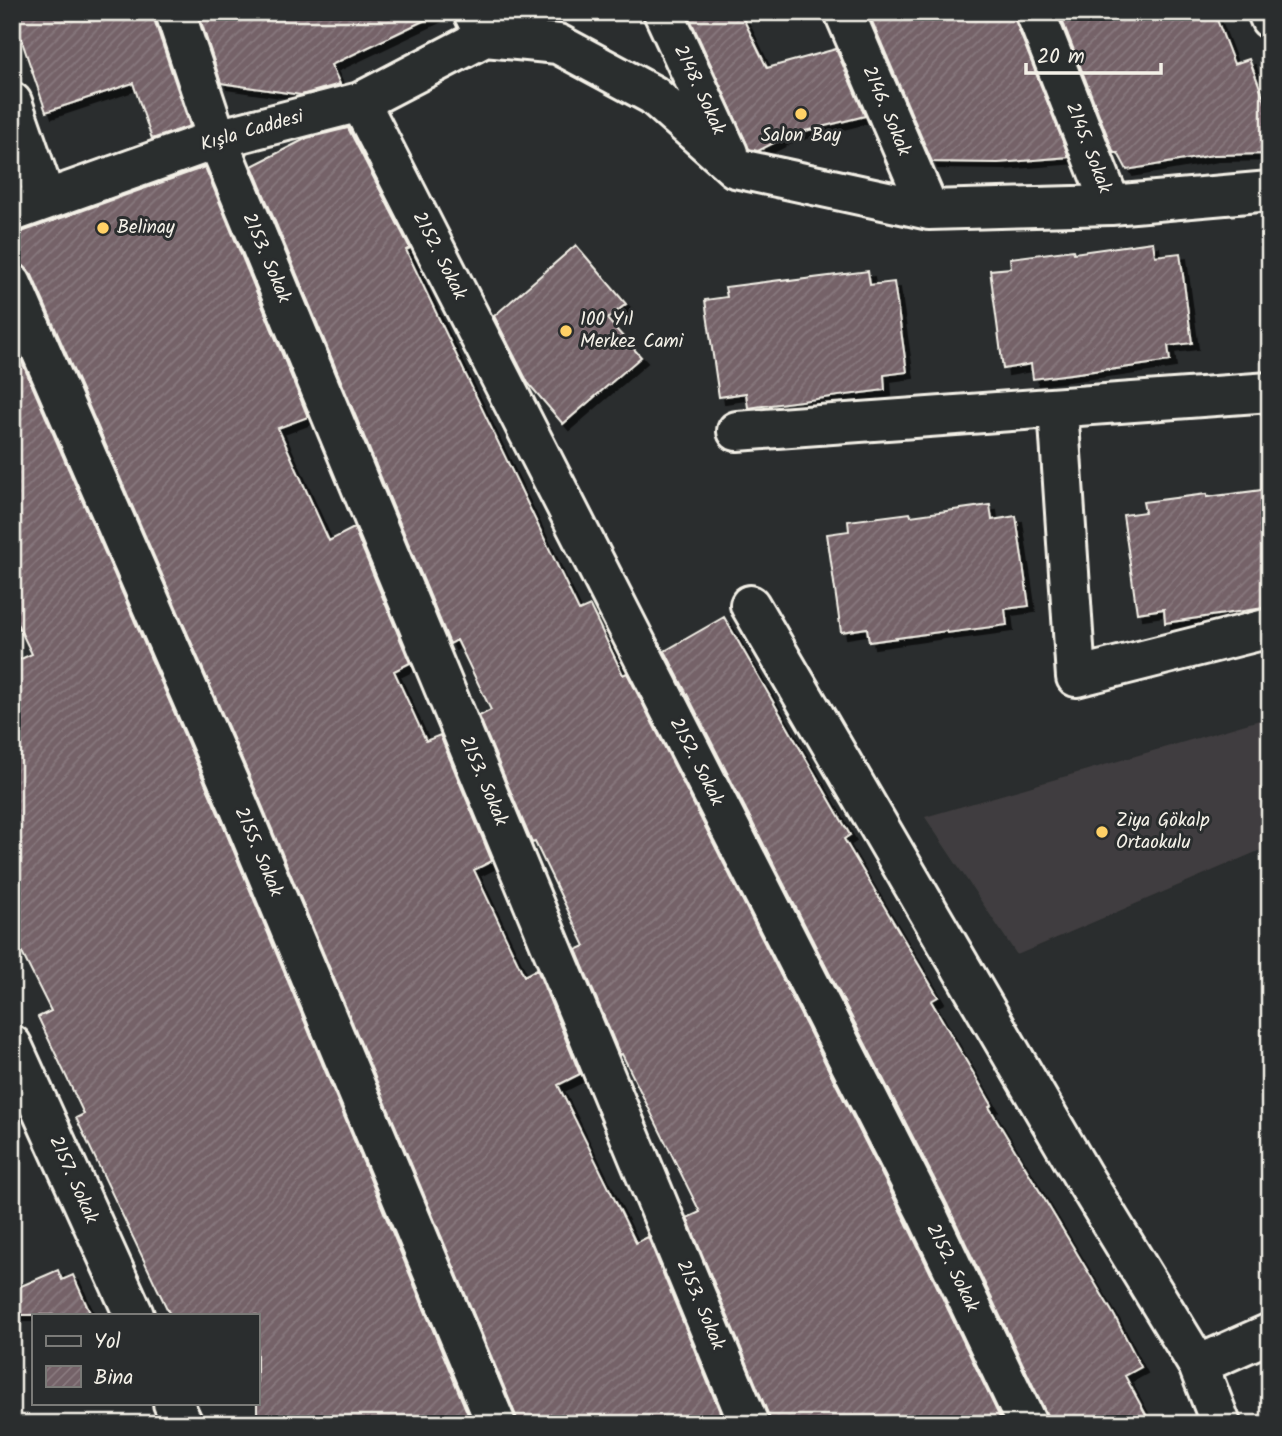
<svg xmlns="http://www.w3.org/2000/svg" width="1282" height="1436" viewBox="0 0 1282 1436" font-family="Kalam,sans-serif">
	<defs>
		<pattern id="building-hatch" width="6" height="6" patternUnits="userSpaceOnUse" patternTransform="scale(1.75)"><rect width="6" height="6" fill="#746268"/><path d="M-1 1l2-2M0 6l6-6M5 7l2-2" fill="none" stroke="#88797e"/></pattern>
		<filter id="shadow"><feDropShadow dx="6" dy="6" stdDeviation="0" flood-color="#0009"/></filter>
	</defs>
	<rect width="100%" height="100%" fill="#2a2d2e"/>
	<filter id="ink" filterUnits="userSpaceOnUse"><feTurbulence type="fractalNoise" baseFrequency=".0143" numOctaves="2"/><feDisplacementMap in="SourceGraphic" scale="14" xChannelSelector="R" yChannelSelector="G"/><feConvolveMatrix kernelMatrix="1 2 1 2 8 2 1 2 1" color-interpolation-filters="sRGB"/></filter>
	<g filter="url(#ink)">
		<!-- built -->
		<path fill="#403d3f" d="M1270,717v129l-253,109 -92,-138z"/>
		<!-- building -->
		<path fill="url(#building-hatch)" stroke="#f4f1e8" stroke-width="2" filter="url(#shadow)" d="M12,12h142v7l36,107 -38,13 -19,-56 -87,29z
			M198,12h244l-111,53 9,19 -39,11 -80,-12z
			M687,12h53l27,56 69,-19 29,67 -76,19 -31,16 -9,-2z
			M868,12h146l1,8 54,137 -71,6 -66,-1z
			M1059,12h155l20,52 15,-5 21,55v40l-57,1 -86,15 -9,-17h-4z
			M348,128l62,120 -4,2 173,361 11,-5 33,69 4,-2 279,549 97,202h-233l-1,-8 -82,-198 13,-6 -78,-158 -2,1 -44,-105 9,-4 -50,-104 -3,1 -53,-127 12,-6 -34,-70 -7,4 -198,-478 55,-28z
			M205,167l103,250 -30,11 51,113 25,-13 56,135 -16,8 32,70 14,-6 52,126 -18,9 50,106 13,-7 43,105 -22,11 78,158 12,-6 77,187h-208l-1,-8 -258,-620 -226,-521 -8,-9 -12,-4v-29h7z
			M1153,242l2,14 25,-3 12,90 -24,3 2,15 -61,9v-1l-76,10 -2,-15 -28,5 -13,-99 21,-2 -1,-10 63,-8 1,3z
			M576,245l50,59 -19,15 34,38 -78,67 -35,-41 -34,-67z
			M868,271l2,14 24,-3 13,90 -23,3 1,15 -137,18 -2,-15 -27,4 -14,-97 22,-3 -2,-10 64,-8v2z
			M12,339l206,474 254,611h-215v-109h-87l-94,-197 8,-4 -46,-97 13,-6 -39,-78v-270l20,-9 -20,-41z
			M1270,489v118l-105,16 -1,-14 -27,4 -14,-98 22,-3 -2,-10 64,-8v3z
			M990,505l2,15 24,-4 13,90 -24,3 2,16 -60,8 -1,-2 -77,11 -2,-14 -26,4 -14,-98 22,-3 -1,-10 62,-8 1,3z
			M724,617l126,218 -6,4 94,158 -7,4 61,104 -3,2 125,208 27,52 -16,9 26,48h-102l-2,-9 -101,-213 -281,-551z
			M58,1270l4,10 11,-5 18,40h-79v-25z"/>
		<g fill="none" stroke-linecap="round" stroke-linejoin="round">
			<!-- minor casing -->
			<g stroke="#f4f1e8" stroke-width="44">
				<path id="minor" d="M175,12l42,127 532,1285
					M473,12l12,25 73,7 95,51 82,73 194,42 182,-5 159,-14
					M663,12l65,141
					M844,12l85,198
					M1035,12l76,193
					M1267,12l3,7
					M12,102l34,98
					M360,102l566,1110 101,212
					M12,212l205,-73 143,-37 125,-65
					M12,284l226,520 258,620
					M1058,408l18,269 194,-49
					M737,431l533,-39
					M750,605l332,570 116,190 23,59
					M12,1045l122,270
					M1198,1365l72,-32
					M173,1403l10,21"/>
			</g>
			<!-- minor -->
			<use href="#minor" stroke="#2a2d2e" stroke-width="38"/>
		</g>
	</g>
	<!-- markers -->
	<g fill="#ffd166" stroke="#2a2d2e" stroke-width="2.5">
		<circle cx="801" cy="114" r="7"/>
		<circle cx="103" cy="228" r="7"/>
		<circle cx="566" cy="331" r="7"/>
		<circle cx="1102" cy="832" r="7"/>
	</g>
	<g text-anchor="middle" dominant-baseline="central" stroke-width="6" stroke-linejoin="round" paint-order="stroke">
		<!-- street labels -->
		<g font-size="19" fill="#f4f1e8" stroke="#2a2d2e">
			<text transform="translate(699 90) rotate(65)">2148. Sokak</text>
			<text transform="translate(886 111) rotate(67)">2146. Sokak</text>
			<text transform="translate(252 131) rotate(-16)">Kışla Caddesi</text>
			<text transform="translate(1088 148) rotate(69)">2145. Sokak</text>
			<text transform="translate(439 256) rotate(63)">2152. Sokak</text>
			<text transform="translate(266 258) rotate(67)">2153. Sokak</text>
			<text transform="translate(696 762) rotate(63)">2152. Sokak</text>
			<text transform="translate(483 781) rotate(67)">2153. Sokak</text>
			<text transform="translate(258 852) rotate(67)">2155. Sokak</text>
			<text transform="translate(73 1180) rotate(66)">2157. Sokak</text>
			<text transform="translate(952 1268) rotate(64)">2152. Sokak</text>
			<text transform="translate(700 1305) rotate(67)">2153. Sokak</text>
		</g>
		<!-- poi labels -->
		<g font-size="19" fill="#f4f1e8" stroke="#2a2d2e" text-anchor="start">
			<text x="801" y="136" text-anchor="middle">Salon Bay</text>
			<text x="117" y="228">Belinay</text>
			<text x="580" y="320">100 Yıl<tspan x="580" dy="22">Merkez Cami</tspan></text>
			<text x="1116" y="821">Ziya Gökalp<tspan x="1116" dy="22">Ortaokulu</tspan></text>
		</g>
	</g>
	<!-- margin -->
	<rect width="1282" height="1436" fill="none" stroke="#2a2d2e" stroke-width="42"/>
	<rect x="21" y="21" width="1240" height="1394" fill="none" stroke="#f4f1e8" stroke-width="2.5" filter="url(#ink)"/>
	<!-- legend -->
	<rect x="32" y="1314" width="228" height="91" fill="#2a2d2e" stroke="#7b7b78" stroke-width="2"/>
	<rect x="46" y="1336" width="35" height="10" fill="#2a2d2e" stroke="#7b7b78" stroke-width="2"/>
	<text x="94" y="1348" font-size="21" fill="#f4f1e8">Yol</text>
	<rect x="46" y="1366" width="35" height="21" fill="url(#building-hatch)" stroke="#7b7b78" stroke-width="2"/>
	<text x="94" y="1384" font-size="21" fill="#f4f1e8">Bina</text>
	<!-- scale -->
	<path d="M1026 63v10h135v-10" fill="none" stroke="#f4f1e8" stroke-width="3.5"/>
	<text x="1037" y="63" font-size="21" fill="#f4f1e8" stroke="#2a2d2e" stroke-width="5" paint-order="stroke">20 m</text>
</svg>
